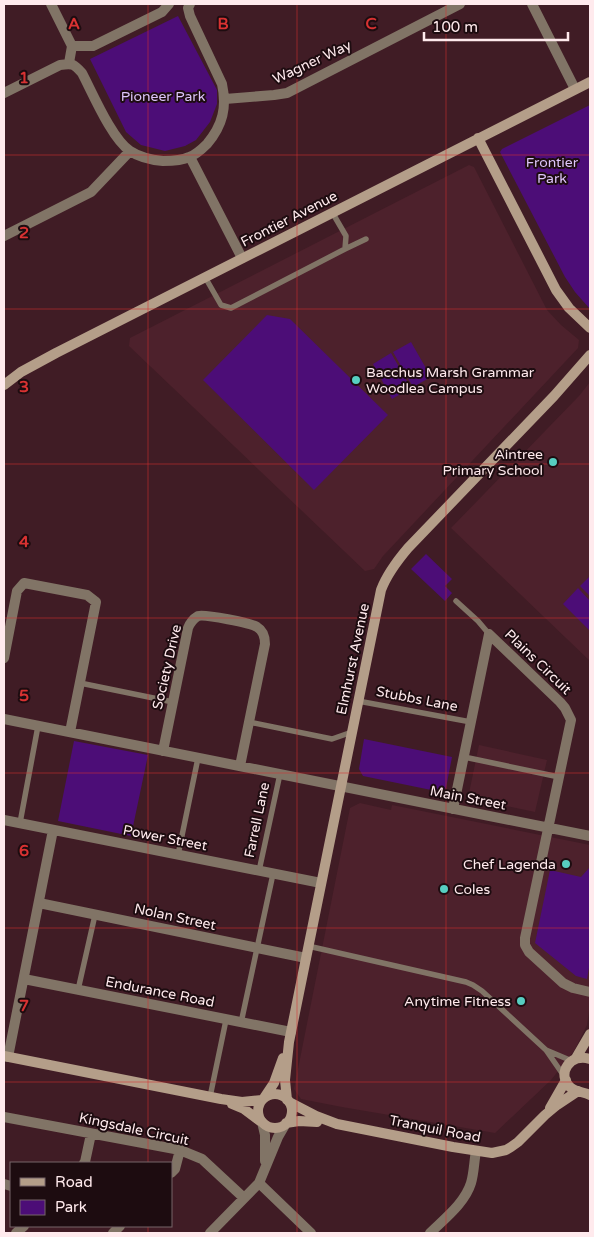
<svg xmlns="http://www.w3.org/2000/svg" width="594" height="1237" viewBox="0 0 594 1237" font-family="'Varela Round',sans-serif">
	<rect width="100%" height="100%" fill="#401c25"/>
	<!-- built -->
	<path fill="#4d212c" d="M469,165l5,2 73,143 14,15 18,15 -1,8 -195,208 -9,13 -9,2 -236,-225 1,-8z
		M590,382v279l-139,-133 128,-132z
		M479,745l68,15 -12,52 -67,-14z
		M360,803l31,7 1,-5 198,40v159l-3,21 -13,26 -23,29 -56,53 -153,-26 -41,-8 -7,-10 56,-281z"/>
	<!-- green -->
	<path fill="#4c0d77" d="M178,16l39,74v14l-7,18 -14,18 -11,6 -20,5 -24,-6 -15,-13 -36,-73z
		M590,105v204l-15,-17 -10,-15 -65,-125 2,-3z
		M267,315l23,4 98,96 -74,75 -111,-110z
		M411,342l20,35 -18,10 -20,-35z
		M391,353l20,35 -19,11 -19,-35z
		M426,554l26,25 -7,7 7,7 -7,8 -34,-32z
		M590,576v20l-10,-10z
		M578,588l12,13v30l-27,-27z
		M364,739l88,18 -6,31 -5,4 -78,-16 -4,-7z
		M74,741l74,14 -17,81 -73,-15z
		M590,867v95l-3,17 -11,-3 -41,-33 15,-73 31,7z"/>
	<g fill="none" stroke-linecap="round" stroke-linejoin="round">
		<!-- lane -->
		<path stroke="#817466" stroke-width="5.5" d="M345,249l21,-10
			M205,277l16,28 10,3 114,-59 1,-13 -14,-24
			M456,601l22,20 11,13
			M80,683l93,19
			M358,701l113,21
			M249,722l83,17 20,-7
			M464,757l95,20
			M20,823l18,-97
			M178,855l20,-97
			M259,871l21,-97
			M308,946l158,36 7,3 9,6 64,59 18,26
			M78,990l17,-75
			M241,1023l32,-149
			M546,1050l26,11
			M210,1097l16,-77"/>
		<!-- street -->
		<path stroke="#817466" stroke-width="10" d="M51,4l21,42 -3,17
			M532,4l43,85
			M72,46h21l69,-34 7,-8
			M4,93l56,-28c13,-2 14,-1 22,8 11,21 30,66 48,78 9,6 22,9 33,10 8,0 18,0 26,-4 7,-2 13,-8 18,-13 16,-19 20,-37 15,-60l-32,-68 -2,-8 2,-4
			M225,99l49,-4 13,-2 173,-89
			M190,157l52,101
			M4,236l87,-44 39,-41
			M4,658l13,-67 7,-8 63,12 9,7 -26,130
			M4,719l586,117
			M163,751l25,-123c2,-5 5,-9 10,-12 7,-2 53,7 59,11 7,4 8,11 8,17l-25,122
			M453,809l36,-175 71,68 5,6 6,12 -46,218v7l4,7 34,31 10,5 17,4
			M4,820l317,63
			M39,903l267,55
			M24,979l267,53
			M8,1057l45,-227
			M4,1117l176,33 22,9 42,39
			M262,1122l3,13v26
			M84,1163l1,-1 6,-28
			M171,1173l4,-4 5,-19
			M259,1183l52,50
			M4,1184l7,2
			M16,1233l8,-7
			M113,1233l7,-7
			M210,1233l49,-50 19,-46 7,-12
			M430,1233c14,-14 35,-30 41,-50 3,-10 3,-21 5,-32"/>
		<!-- secondary -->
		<path stroke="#b49e89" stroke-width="10" d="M478,138l78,152 13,18 21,20
			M4,385l17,-13 35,-19 534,-271
			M4,1056l217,43 21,3 20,-2
			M576,1058l14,-24
			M590,1059c-19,-7 -35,15 -19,29 5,4 13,4 19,7
			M258 1111a17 17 0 1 1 34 0a17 17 0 1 1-34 0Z
			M264,1098l10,-15 9,-25
			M287,1100l-2,-20 4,-38 92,-452c6,-16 16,-29 27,-42l146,-152 36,-41
			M289,1102l27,14 21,8 116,23 39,6 14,-3 5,-3 7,-5 27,-27 12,-10 21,-14
			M232,1104l12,5 16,12
			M550,1108l16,-28
			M286,1123l13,-2 18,1"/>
	</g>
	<!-- grid -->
	<path fill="none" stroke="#d83232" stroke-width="1" stroke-opacity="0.55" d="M148,4v1159M297,4v1229M446,4v1229M4,155h586M4,309h586M4,464h586M4,618h586M4,773h586M4,928h586M4,1082h586M148,1226v7"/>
	<!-- markers -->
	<g fill="#57cec1" stroke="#1d0c10" stroke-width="2">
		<circle cx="356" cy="380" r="5"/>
		<circle cx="553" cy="462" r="5"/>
		<circle cx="566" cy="864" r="5"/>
		<circle cx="444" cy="889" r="5"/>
		<circle cx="521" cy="1001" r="5"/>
	</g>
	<g text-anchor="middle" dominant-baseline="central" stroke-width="4" stroke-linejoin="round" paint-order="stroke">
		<!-- street labels -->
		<g font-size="14" fill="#ffeaed" stroke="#1d0c10">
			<text transform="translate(312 62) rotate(-25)">Wagner Way</text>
			<text transform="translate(289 219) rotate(-27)">Frontier Avenue</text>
			<text transform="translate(353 659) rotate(-78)">Elmhurst Avenue</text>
			<text transform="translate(538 662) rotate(44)">Plains Circuit</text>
			<text transform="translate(167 667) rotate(-77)">Society Drive</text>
			<text transform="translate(417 699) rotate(11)">Stubbs Lane</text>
			<text transform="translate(468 798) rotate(11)">Main Street</text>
			<text transform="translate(257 820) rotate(-78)">Farrell Lane</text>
			<text transform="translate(165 838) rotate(11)">Power Street</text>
			<text transform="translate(175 917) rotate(12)">Nolan Street</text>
			<text transform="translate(160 992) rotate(11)">Endurance Road</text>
			<text transform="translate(134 1129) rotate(12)">Kingsdale Circuit</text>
			<text transform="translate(435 1129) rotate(11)">Tranquil Road</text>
		</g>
		<!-- park labels -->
		<g font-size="14" fill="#ddc4fa" stroke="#1d0c10">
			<text x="163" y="96">Pioneer Park</text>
			<text x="552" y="162">Frontier<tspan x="552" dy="16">Park</tspan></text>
		</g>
		<!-- poi labels -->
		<g font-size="14" fill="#ffeaed" stroke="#1d0c10" text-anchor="end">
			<text x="366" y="372" text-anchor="start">Bacchus Marsh Grammar<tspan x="366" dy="16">Woodlea Campus</tspan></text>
			<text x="543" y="454">Aintree<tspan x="543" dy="16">Primary School</tspan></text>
			<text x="556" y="864">Chef Lagenda</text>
			<text x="454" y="889" text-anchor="start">Coles</text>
			<text x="511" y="1001">Anytime Fitness</text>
		</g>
	</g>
	<g font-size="16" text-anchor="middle" font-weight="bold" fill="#d83232" stroke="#1d0c10" stroke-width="4" stroke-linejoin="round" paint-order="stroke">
		<text x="74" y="29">A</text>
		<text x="223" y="29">B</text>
		<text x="371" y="29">C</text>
		<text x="24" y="83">1</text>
		<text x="24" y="238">2</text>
		<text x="24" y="392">3</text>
		<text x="24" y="547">4</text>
		<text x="24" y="701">5</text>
		<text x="24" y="856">6</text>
		<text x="24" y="1011">7</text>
	</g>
	<!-- border -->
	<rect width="594" height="1237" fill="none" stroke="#ffeaed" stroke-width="10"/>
	<!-- legend -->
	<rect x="10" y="1162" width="162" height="65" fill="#1d0c10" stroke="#776568"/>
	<rect x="20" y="1178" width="25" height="8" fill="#b49e89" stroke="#776568"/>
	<text x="55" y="1187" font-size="15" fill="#ffeaed">Road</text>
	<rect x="20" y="1200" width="25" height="15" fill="#4c0d77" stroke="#776568"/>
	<text x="55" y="1212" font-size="15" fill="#ffeaed">Park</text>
	<!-- scale -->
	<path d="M424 32v8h144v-8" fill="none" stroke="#ffeaed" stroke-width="2.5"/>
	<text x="432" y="32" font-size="15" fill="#ffeaed" stroke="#1d0c10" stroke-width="4" paint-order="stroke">100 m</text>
</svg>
